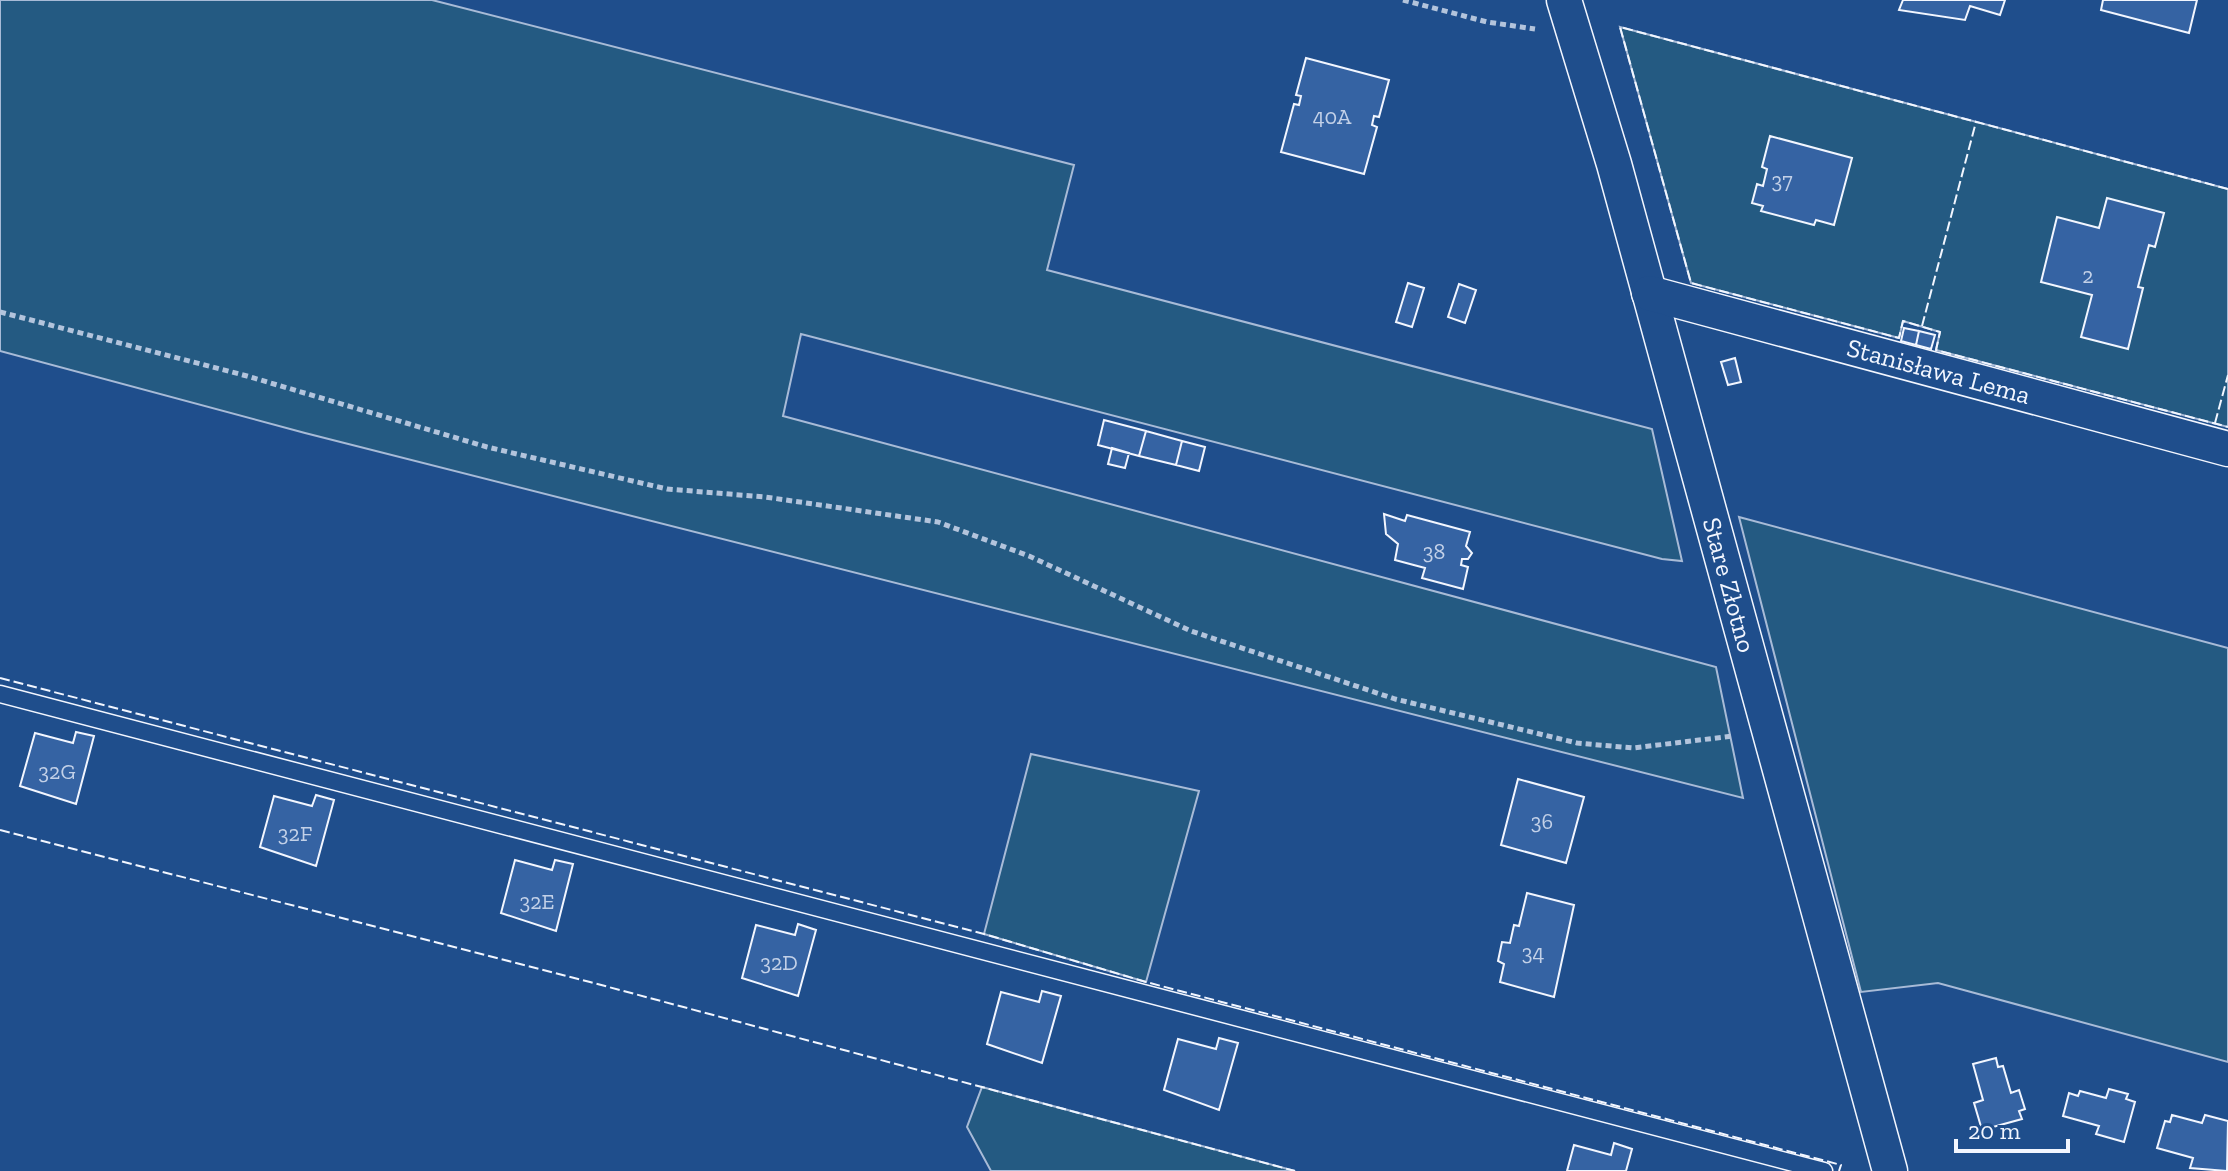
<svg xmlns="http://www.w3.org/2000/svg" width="2228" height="1171" viewBox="0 0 2228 1171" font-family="'Zilla Slab',serif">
	<rect width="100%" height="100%" fill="#1f4e8c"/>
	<!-- green -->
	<path fill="#245a82" stroke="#a8bbd7" stroke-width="2" d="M0,0h432l642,165 -27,105 605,159 30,132 -20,-2 -861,-225 -18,82 933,251 27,131 -1438,-365 -305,-82z
		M1620,27l608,162v238l-292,-77 4,-18 -37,-11 -4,17 -208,-55z
		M1739,517l489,131v414l-290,-79 -77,9z
		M1031,754l168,37 -53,191 -162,-48z
		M982,1087l313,84h-304l-24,-44z"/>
	<!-- building -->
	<path fill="#3563a3" stroke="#f2f6ff" stroke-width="2" d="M1903,0h102l-5,15 -30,-9 -5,14 -66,-10z
		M2103,0h94l-8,33 -88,-23z
		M1306,58l83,22 -10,37 -5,-1 -2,9 5,2 -13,47 -83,-22 13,-48 5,1 2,-9 -5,-1z
		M1770,136l82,22 -18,67 -18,-5 -2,5 -53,-14 2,-5 -11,-3 5,-19 6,2 4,-17 -5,-2z
		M2107,198l57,15 -9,34 -6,-2 -11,42 5,1 -15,61 -47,-12 11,-42 -51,-13 16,-65 42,11z
		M1408,283l16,5 -12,39 -16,-5z
		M1459,284l17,6 -11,33 -17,-6z
		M1904,328l15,3 -3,14 -15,-4z
		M1919,331l16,4 -4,14 -15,-4z
		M1735,358l6,24 -13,3 -7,-23z
		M1104,420l42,11 -7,25 -41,-11z
		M1146,431l36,10 -6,24 -37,-9z
		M1182,441l23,6 -6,24 -23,-6z
		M1112,448l17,5 -4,15 -17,-4z
		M1384,514l21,7 2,-6 63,17 -4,14 6,7 -4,6h-6l-1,6 7,2 -5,22 -41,-11 3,-10 -30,-8 3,-16 -12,-10z
		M76,732l18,4 -18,68 -56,-18 15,-53 38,10z
		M1518,779l66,18 -18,66 -65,-18z
		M316,795l18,5 -18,66 -56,-19 14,-51 38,10z
		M515,860l37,10 3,-10 18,4 -17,67 -55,-18z
		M1527,893l47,12 -20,92 -54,-15 4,-18 -6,-3 4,-19 8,1 4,-18 5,1z
		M798,924l18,6 -18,66 -56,-18 14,-53 39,10z
		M1042,991l19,5 -19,67 -55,-19 14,-52 38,10z
		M1219,1038l19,5 -19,67 -55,-20 14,-51 38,10z
		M1996,1058l2,9 5,-1 8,27 8,-3 6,19 -6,2 3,8 -40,11 -8,-27 9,-3 -10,-36z
		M2109,1089l19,5 -2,5 9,3 -11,40 -28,-8 3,-8 -36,-10 6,-23 9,3 2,-5 26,7z
		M2172,1115l30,8 3,-8 23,6 -1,50 -37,-3 3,-10 -36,-10 8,-27 5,1z
		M1614,1143l18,6 -6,22h-59l7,-26 37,10z"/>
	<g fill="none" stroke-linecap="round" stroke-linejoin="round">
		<!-- service casing -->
		<g stroke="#f2f6ff" stroke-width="19">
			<path id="service" d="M0,694l1824,477"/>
		</g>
		<!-- minor casing -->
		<g stroke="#f2f6ff" stroke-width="37">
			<g id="minor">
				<path id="s1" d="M1564,0l50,164 276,1007"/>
				<path id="s2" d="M1649,293l579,156"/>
			</g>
		</g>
		<!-- path -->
		<path stroke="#b3c4dc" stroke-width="5" stroke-dasharray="6 4" stroke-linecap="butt" d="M1403,0l84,22 48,7
			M0,312l247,64 240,71 180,42 98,8 173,25 91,34 162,75 204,68 182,44 56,5 100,-12"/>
		<!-- service -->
		<use href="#service" stroke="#1f4e8c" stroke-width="16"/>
		<!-- minor -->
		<use href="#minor" stroke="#1f4e8c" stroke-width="34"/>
		<!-- fence -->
		<path stroke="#f2f6ff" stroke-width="2" stroke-dasharray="10 4" stroke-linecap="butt" d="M2228,189l-608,-162 71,256 208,55 4,-17 37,11 -4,18 292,77
			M1922,326l54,-204
			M2215,423l13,-48
			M0,678l984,256 162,48 695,183 -2,6
			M0,830l590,152 705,189"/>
	</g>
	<g text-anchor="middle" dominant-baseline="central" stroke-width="6" stroke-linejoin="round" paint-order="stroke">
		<!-- number labels -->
		<g font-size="22" fill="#c3d1e8">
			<text x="1332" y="116">40A</text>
			<text x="1782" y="180">37</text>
			<text x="2088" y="275">2</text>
			<text x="1434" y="551">38</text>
			<text x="57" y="771">32G</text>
			<text x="1542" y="821">36</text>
			<text x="295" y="833">32F</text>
			<text x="537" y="901">32E</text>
			<text x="1533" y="952">34</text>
			<text x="779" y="962">32D</text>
		</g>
		<!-- street labels -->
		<g font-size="26" fill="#f2f6ff" stroke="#1f4e8c">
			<text stroke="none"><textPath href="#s2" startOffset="300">Stanisława Lema</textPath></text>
			<text stroke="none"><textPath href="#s1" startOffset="608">Stare Złotno</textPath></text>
		</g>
	</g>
	<!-- scale -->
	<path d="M1956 1139v12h112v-12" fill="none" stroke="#f2f6ff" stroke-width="4"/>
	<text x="1968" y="1139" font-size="24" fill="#f2f6ff" stroke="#1f4e8c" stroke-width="6" paint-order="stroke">20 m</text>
</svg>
